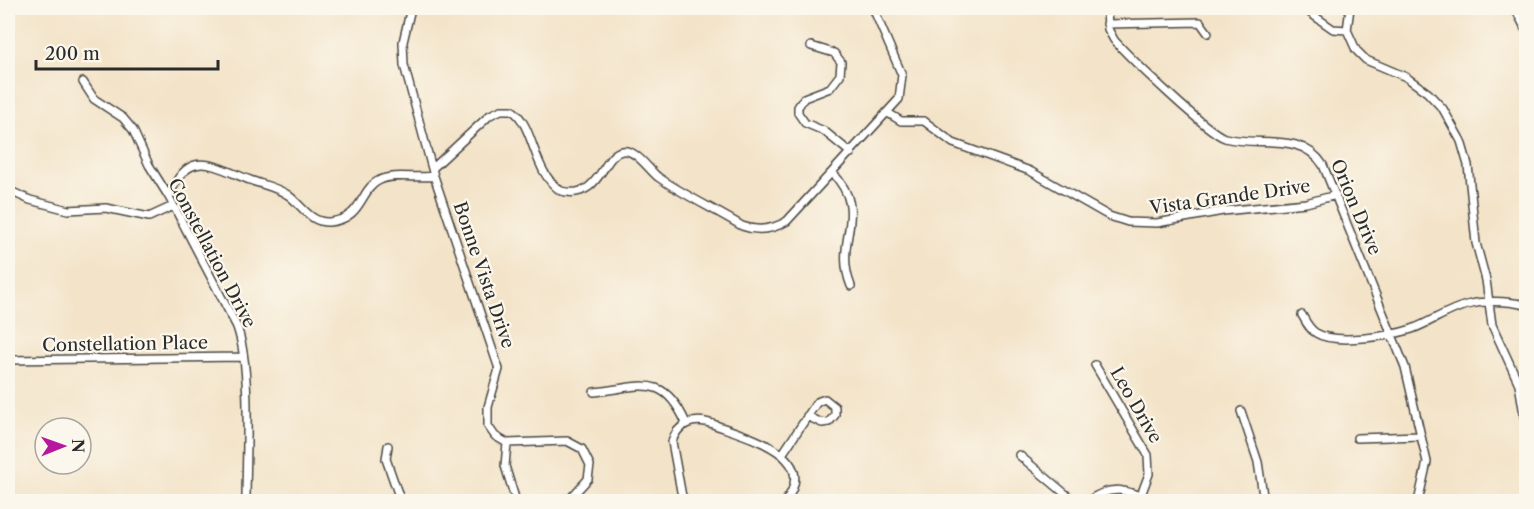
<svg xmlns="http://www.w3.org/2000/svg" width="1534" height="509" viewBox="0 0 1534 509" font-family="'Libre Caslon Text',serif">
	<rect width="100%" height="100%" fill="#fbf7ec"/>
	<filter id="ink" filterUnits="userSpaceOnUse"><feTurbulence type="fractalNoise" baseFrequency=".0167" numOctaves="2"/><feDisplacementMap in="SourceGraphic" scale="12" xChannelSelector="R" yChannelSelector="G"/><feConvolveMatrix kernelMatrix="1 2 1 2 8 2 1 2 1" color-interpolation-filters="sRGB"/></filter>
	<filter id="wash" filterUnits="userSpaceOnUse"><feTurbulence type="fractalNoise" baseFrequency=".008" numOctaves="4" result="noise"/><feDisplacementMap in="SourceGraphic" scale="24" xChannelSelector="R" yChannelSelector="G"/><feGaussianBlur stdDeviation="1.35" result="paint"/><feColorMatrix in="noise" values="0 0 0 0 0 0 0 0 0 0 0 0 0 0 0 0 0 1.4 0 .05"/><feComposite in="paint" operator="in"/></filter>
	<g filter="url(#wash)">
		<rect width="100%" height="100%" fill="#f3e3c8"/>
	</g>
	<g filter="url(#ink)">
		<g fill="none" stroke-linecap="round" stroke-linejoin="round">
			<!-- street casing -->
			<g stroke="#494743" stroke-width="10">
				<path id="street" d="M411,8l-8,34 1,23 30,111 65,193 -11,38v19l7,10 12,7 60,-2 15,8 8,16 -2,14 -21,23
					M1107,8l1,21 6,11c15,17 94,93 111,98 34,9 76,-7 98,27l82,202 22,95 -9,40
					M1303,8l30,21 14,1
					M1350,8l-3,22 9,20 10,10 40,17 22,16 15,16 18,32 7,24 8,78 10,37 6,45 27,59 7,43
					M1515,8l11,22
					M1107,24l93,-2 8,11
					M811,46l23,7 7,9 -1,13 -10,13 -26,10 -6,9v6l7,10 19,8 27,22
					M83,82l11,17 29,19 10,12 16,35 20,32 68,130c15,42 9,127 9,175
					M888,113l13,8h23l29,22 77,28 79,45 19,6 29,1 66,-12 83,-8 30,-8
					M433,168l57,-53 11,-5h11c23,16 20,62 49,81 40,10 41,-37 61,-40 14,-2 26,18 36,26 26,18 56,32 84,49 16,6 30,4 45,-5l112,-122 3,-24 -29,-67
					M832,172c40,43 0,66 19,114
					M8,190l22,10 38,10 38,-2 43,9 24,-11
					M169,197c19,-51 44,-31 81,-17 13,5 26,7 38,15 14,10 22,28 41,27 35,-3 30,-33 51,-42 14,-7 38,-1 54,-4
					M1302,315c4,7 7,14 14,18 19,12 75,3 96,-4 19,-7 35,-19 55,-24 19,-5 40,-4 59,0
					M8,360l235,-3
					M1095,365l53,90 1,19 -8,21
					M594,392c48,-5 69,-20 92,31
					M1241,411l17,51 6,40
					M1357,438l64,-2
					M507,443l-2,23 11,35
					M388,446l-2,13 15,43
					M783,453l34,-51 8,-3 10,8v8l-6,7 -7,1 -15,-7
					M1019,455l56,47
					M683,502l-11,-60c5,-18 21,-24 38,-19 33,13 112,30 75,79
					M1087,502c24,-19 42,-12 67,0"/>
			</g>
			<!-- street -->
			<use href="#street" stroke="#fff" stroke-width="7"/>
		</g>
	</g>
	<g text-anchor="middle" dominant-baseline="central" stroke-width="4.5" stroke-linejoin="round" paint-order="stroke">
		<!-- street labels -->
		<g font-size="18" fill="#2b2b2b" stroke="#fbf7ec">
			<text transform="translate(1230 197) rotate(-8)">Vista Grande Drive</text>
			<text transform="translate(1356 207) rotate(67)">Orion Drive</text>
			<text transform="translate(212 253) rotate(62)">Constellation Drive</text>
			<text transform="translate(484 275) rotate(71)">Bonne Vista Drive</text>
			<text transform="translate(125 344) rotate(-1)">Constellation Place</text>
			<text transform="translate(1136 405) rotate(60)">Leo Drive</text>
		</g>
	</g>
	<!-- margin -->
	<rect width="1534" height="509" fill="none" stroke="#fbf7ec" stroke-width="30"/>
	<!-- north arrow -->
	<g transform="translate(63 446) rotate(89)"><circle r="28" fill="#fbf7ec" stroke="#a8a59f" stroke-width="1.5"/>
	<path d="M0-4.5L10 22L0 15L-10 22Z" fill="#b5179e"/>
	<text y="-9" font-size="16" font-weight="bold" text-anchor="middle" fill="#2b2b2b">N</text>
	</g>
	<!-- scale -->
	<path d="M36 60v9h182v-9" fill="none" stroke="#2b2b2b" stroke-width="3"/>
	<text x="45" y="60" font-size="18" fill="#2b2b2b" stroke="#fbf7ec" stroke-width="4.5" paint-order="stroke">200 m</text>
</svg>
